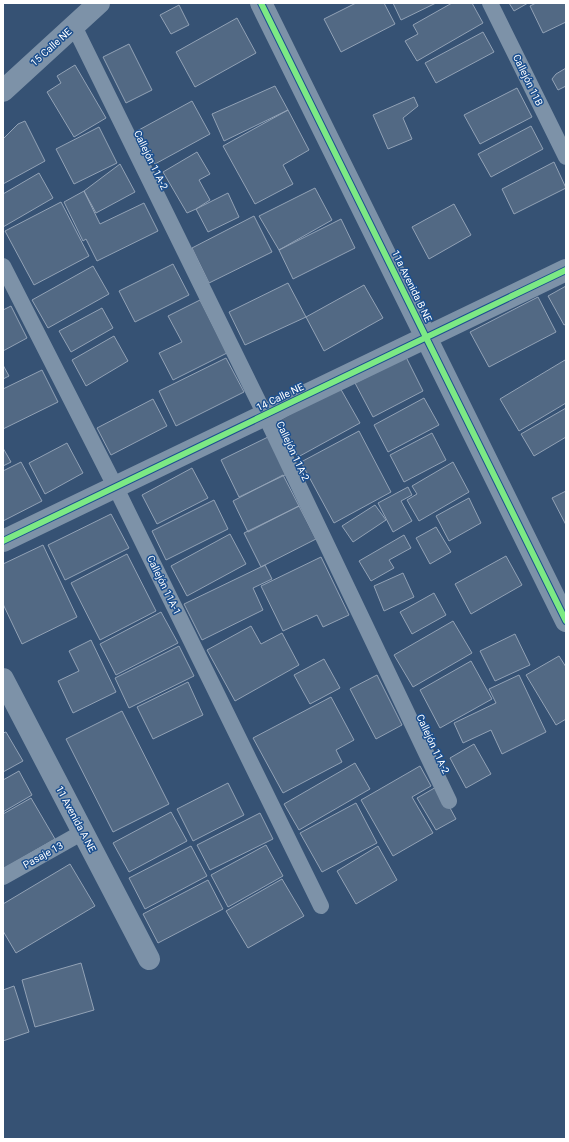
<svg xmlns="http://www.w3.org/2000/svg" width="569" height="1142" viewBox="0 0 569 1142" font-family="Roboto,sans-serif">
	<rect width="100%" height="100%" fill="#365274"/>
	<!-- building -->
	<path fill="#526984" stroke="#92a2b6" d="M356,3h28l11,21 -54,28 -17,-33z
		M393,3h43l-35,17z
		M452,3h20l11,20 -66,38 -12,-20 13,-7 -5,-9z
		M509,3h19l-14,8z
		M536,3h30v19l-23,11 -13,-27z
		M179,5l10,20 -18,9 -11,-19z
		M237,18l19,35 -61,34 -19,-35z
		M483,32l11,20 -58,31 -11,-20z
		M129,44l23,46 -26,13 -23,-46z
		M75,65l31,53 -32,19 -27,-45 14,-9 -4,-7z
		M566,68v18l-8,4 -6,-11 4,-5z
		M275,86l13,24 -64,31 -12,-27z
		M517,88l15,29 -52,27 -16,-29z
		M414,97l4,9 -15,12 9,21 -24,10 -15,-34z
		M192,101l18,33 -55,30 -18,-33z
		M288,110l21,40 -26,15 10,19 -38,20 -32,-58z
		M25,121l20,40 -42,23v-45l15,-15z
		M531,126l12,23 -52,28 -13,-23z
		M99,127l18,36 -43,21 -18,-35z
		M197,152l13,22 -11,6 11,20 -14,9 -9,4 -24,-41z
		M554,162l12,26 -52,26 -12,-25z
		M120,164l15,28 -39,21 -12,-22z
		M39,173l14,25 -50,29v-33z
		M315,188l17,32 -53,30 -20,-34z
		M84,191l16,33 44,-21 14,28 -61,30 -11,-22 -3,2 -19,-39z
		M228,193l11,24 -31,15 -12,-23z
		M61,202l28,54 -55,29 -29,-54z
		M454,204l17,31 -42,24 -17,-32z
		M254,216l18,36 -63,31 -17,-35z
		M341,219l14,29 -62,31 -14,-29z
		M173,264l16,31 -54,27 -16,-31z
		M93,266l16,28 -61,34 -16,-28z
		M288,283l18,34 -61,28 -16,-33z
		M364,285l19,33 -59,33 -18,-34z
		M566,286v38l-2,1 -16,-29z
		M538,297l18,35 -67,35 -19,-35z
		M200,300l27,53 -54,27 -14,-27 23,-11 -14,-26z
		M11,306l16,32 -24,13v-41z
		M102,308l11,20 -42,24 -12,-21z
		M114,336l14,25 -42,25 -14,-26z
		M406,357l17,34 -50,26 -18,-34z
		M226,358l18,34 -68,34 -17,-35z
		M565,360l1,3v40l-47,28 -19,-32z
		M3,365l6,11 -6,3z
		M42,370l16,32 -55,27v-40z
		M339,386l21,37 -62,34 -20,-36z
		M424,398l15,27 -51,27 -14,-27z
		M153,399l14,27 -56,29 -14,-27z
		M566,408v29l-32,19 -13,-22z
		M359,431l32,61 -57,31 -33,-61z
		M432,433l14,27 -42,22 -14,-27z
		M268,437l19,37 -48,23 -18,-37z
		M67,443l16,30 -38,21 -16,-31z
		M3,448l8,14 -8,4z
		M21,462l21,39 -39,20v-50z
		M453,462l16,30 -50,29 -12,-21 10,-6 -5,-8z
		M192,468l16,30 -51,26 -15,-29z
		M283,475l16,31 -51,26 -15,-31z
		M408,487l4,8 -11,6 11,20 -19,11 -15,-29z
		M566,491v34l-14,-27z
		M469,498l12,25 -32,18 -13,-25z
		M214,500l14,29 -62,31 -14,-29z
		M375,505l11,15 -33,22 -11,-16z
		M299,506l17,33 -55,28 -17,-34z
		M111,514l18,34 -64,32 -17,-35z
		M436,527l15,25 -21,12 -14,-26z
		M230,534l16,30 -59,32 -16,-30z
		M404,535l7,13 -22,12 5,8 -23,13 -12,-20z
		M43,545l34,72 -55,27 -19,-40v-40z
		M127,554l29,57 -56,29 -29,-57z
		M506,556l16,29 -51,29 -16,-30z
		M321,557l28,58 -26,12 -6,-12 -34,16 -22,-45z
		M265,565l7,14 -19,9 10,22 -61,30 -18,-36z
		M403,573l11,24 -30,14 -10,-25z
		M434,593l12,22 -34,19 -12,-22z
		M161,612l17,31 -62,32 -16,-31z
		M453,621l19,32 -59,34 -19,-32z
		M251,626l10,18 21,-11 17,32 -64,36 -28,-51z
		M515,634l15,31 -35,16 -15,-30z
		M91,640l25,52 -43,21 -15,-32 21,-10 -10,-20z
		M179,646l15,30 -65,32 -14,-30z
		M559,656l7,11v52l-10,6 -30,-50z
		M324,659l16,29 -30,16 -16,-29z
		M471,661l21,38 -52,29 -20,-38z
		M377,675l25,50 -26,14 -26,-50z
		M519,675l27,57 -44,22 -11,-24 -28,13 -9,-20 42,-20 -7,-14z
		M188,682l15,33 -50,24 -16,-32z
		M331,697l23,43 -18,10 6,12 -59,31 -30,-55z
		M122,711l47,93 -56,28 -47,-93z
		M6,732l17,29 -20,11v-39z
		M474,744l17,30 -25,14 -16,-30z
		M355,763l15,26 -71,41 -15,-26z
		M420,766l11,20 -19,11 21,36 -40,23 -32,-56z
		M19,771l13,24 -29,17v-32z
		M228,783l16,32 -51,26 -16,-32z
		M438,786l18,33 -20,11 -19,-32z
		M31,798l24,41 -52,30v-55z
		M356,803l21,40 -55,29 -22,-39z
		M171,812l16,29 -58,31 -16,-29z
		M260,813l13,26 -63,31 -13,-25z
		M266,845l17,31 -55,31 -17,-32z
		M191,846l16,30 -62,33 -16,-31z
		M378,846l19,34 -41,24 -19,-33z
		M70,864l25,42 -79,47 -13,-22v-27z
		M282,879l22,37 -56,32 -22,-37z
		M208,880l15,29 -65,34 -15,-29z
		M81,963l13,47 -59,17 -13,-47z
		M14,986l15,46 -26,9v-51z"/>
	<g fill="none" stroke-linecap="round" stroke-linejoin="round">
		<!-- lane -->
		<path stroke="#7d92a8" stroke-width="16" d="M490,3l76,154
			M74,26l191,389 184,386
			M3,266l113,222 205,418
			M3,877l80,-45"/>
		<!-- street -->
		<path stroke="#7d92a8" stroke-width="22" d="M261,3l305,618
			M3,91l96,-88
			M3,541l563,-271
			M3,679l146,280"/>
		<!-- cycleway casing -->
		<g stroke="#1b4f8f" stroke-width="8">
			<path id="cycleway" d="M261,3l305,618
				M3,541l563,-271"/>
		</g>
		<!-- cycleway -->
		<use href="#cycleway" stroke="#7ce984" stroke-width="6"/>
	</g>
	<g text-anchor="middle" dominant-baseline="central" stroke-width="3" stroke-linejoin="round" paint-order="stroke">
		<!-- street labels -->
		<g font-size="10" fill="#fff" stroke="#1b4f8f">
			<text transform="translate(51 47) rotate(-42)">15 Calle NE</text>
			<text transform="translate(528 80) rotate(64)">Callejón 11B</text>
			<text transform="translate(151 160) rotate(64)">Callejón 11A-2</text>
			<text transform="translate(412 286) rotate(64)">11a Avenida B NE</text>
			<text transform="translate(280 397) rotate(-26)">14 Calle NE</text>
			<text transform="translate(293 451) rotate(65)">Callejón 11A-2</text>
			<text transform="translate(164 585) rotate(64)">Callejón 11A-1</text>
			<text transform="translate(433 744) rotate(65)">Callejón 11A-2</text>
			<text transform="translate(76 819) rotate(62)">11 Avenida A NE</text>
			<text transform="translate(43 855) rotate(-29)">Pasaje 13</text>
		</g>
	</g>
	<!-- border -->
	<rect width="569" height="1142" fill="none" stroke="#ffffff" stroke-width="8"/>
</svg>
